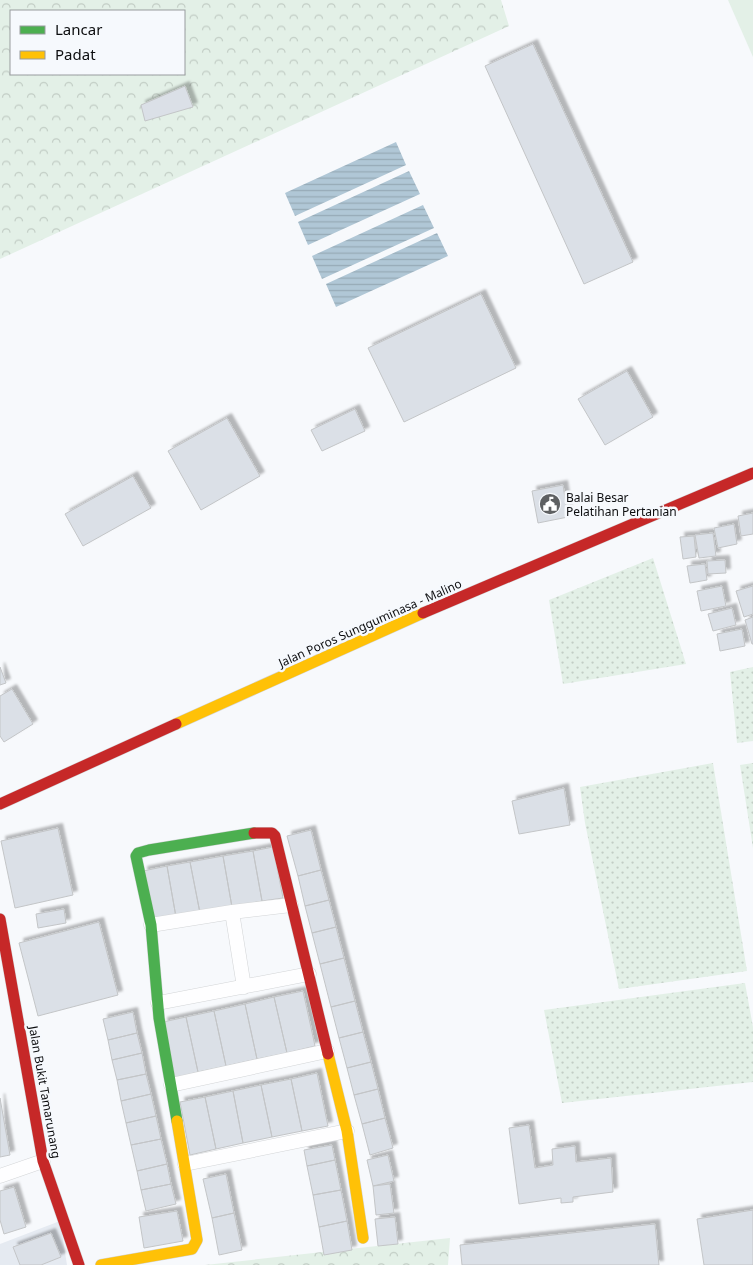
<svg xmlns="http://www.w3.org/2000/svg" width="753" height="1265" viewBox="0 0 753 1265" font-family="'Noto Sans',sans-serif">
	<defs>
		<pattern id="forest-crowns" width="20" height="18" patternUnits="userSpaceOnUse" patternTransform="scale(1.25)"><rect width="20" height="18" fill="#e3f0e7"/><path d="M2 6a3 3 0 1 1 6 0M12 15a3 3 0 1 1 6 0" fill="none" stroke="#c2cdc5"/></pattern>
		<pattern id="garden-dots" width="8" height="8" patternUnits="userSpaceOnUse" patternTransform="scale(1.25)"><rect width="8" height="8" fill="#e3f0e7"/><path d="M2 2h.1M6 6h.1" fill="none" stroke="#c2cdc5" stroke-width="1.8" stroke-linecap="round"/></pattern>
		<pattern id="water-rules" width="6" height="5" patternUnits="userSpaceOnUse" patternTransform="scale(1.25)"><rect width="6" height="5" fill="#b0c7d6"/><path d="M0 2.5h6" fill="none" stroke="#96aab6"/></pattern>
		<filter id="shadow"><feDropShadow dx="4.5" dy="-4.5" stdDeviation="1" flood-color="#0004"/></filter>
	</defs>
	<rect width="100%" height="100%" fill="#f7f9fc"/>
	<!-- built -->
	<path fill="#e5eaf1" d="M60,1221l7,44h-67v-21z"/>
	<!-- grass -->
	<path fill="#e3f0e7" d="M728,0h25v57z"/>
	<!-- forest -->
	<path fill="url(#forest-crowns)" fill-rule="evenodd" d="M0,0h501l8,26 -509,233zM11,11h173v63h-173z
		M450,1238l-2,27h-243z"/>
	<!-- garden -->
	<path fill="url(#garden-dots)" d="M653,558l33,106 -123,20 -14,-84z
		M753,667v74l-16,2 -7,-71z
		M713,763l34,208 -128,18 -34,-166 -5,-36z
		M753,763v85l-13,-83z
		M745,983l8,44v55l-191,21 -18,-93z"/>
	<!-- water -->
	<path fill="url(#water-rules)" d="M396,142l10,23 -111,51 -10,-23z
		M409,171l11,23 -112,51 -10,-23z
		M423,205l11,23 -112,51 -10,-23z
		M437,233l11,23 -112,51 -10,-23z"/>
	<!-- building -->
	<path fill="#dbe0e7" stroke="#c3c5c7" filter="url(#shadow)" d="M533,44l100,218 -49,22 -99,-218z
		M185,86l8,21 -48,14 -4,-16z
		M481,294l35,74 -112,54 -36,-74z
		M627,371l26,46 -48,28 -27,-46z
		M355,409l10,22 -43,20 -11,-21z
		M227,418l33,58 -59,34 -33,-59z
		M133,476l18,32 -68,38 -18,-32z
		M563,485l5,32 -30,6 -6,-32z
		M753,513v21l-12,2 -3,-20z
		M734,524l3,20 -19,4 -4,-20z
		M713,533l3,23 -17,2 -4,-23z
		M694,536l2,21 -13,2 -3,-22z
		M725,560l1,13 -18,1 -1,-13z
		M705,564l2,16 -17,3 -3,-17z
		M722,586l4,20 -25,5 -4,-20z
		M753,586v28l-9,3 -8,-26z
		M732,608l4,17 -23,6 -5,-17z
		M753,617v27h-1l-7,-24z
		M742,629l3,17 -25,5 -3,-17z
		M0,667l6,16 -6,2z
		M12,689l21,35 -29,18 -4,-6v-40z
		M564,788l6,37 -51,9 -7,-33z
		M58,828l15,67 -58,13 -14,-67z
		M311,830l10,40 -23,6 -11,-40z
		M273,847l10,51 -21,3 -9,-50z
		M253,851l9,50 -30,6 -9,-51z
		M223,856l9,51 -32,6 -10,-51z
		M190,862l10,51 -24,4 -9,-51z
		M167,866l9,51 -25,4 -8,-50z
		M321,870l8,30 -24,6 -7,-30z
		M329,900l7,27 -24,6 -7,-27z
		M64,909l2,14 -28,5 -2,-14z
		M99,922l19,73 -80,21 -19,-73z
		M336,927l8,31 -24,6 -8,-31z
		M344,958l11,43 -24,6 -11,-43z
		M303,991l12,55 -28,7 -13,-56z
		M274,997l13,56 -30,6 -12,-55z
		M355,1001l8,31 -24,6 -8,-31z
		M245,1004l12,55 -31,7 -12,-55z
		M214,1011l12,55 -28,6 -12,-55z
		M133,1012l4,21 -29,7 -5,-21z
		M186,1017l12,55 -23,6 -12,-56z
		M363,1032l8,30 -24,6 -8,-30z
		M137,1033l5,20 -30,7 -4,-20z
		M142,1053l4,21 -29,6 -5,-20z
		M371,1062l7,27 -24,6 -7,-27z
		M317,1073l11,53 -26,5 -11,-52z
		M146,1074l5,20 -30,7 -4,-21z
		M291,1079l11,52 -30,6 -11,-52z
		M261,1085l11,52 -29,6 -10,-52z
		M378,1089l7,29 -23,6 -8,-29z
		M233,1091l10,52 -27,6 -11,-52z
		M151,1094l5,22 -30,7 -5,-22z
		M205,1097l11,52 -26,6 -10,-53z
		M0,1098l10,57 -10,2z
		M156,1116l5,23 -30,6 -5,-22z
		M385,1118l8,30 -23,7 -8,-31z
		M529,1125l6,43 18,-3 -1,-16 23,-3 1,16 35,-4 2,34 -40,5v5l-12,1v-5l-42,6 -10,-76z
		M161,1139l6,25 -30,7 -6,-26z
		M332,1145l3,15 -28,6 -3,-16z
		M388,1155l6,26 -21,5 -6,-26z
		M335,1160l6,30 -28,5 -6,-29z
		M167,1164l4,20 -30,6 -4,-19z
		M226,1174l8,39 -22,5 -9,-39z
		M171,1184l5,20 -30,7 -5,-21z
		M390,1184l4,29 -18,2 -3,-29z
		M14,1187l12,40 -22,7 -4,-14v-29z
		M341,1190l6,31 -28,6 -6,-32z
		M753,1210v55h-49l-7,-46z
		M177,1211l6,30 -39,7 -5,-31z
		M234,1213l8,37 -23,5 -7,-37z
		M395,1217l3,27 -20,2 -3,-27z
		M347,1221l5,29 -28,5 -5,-28z
		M655,1224l4,41h-197l-2,-20z
		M51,1233l10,24 -20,8h-21l-7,-18z"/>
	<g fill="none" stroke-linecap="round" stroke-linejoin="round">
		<!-- street casing -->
		<g stroke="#d3d5d7" stroke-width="15">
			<path id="street" d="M232,912l12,75
				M151,925l81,-13 59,-7
				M158,1003l151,-29
				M171,1085l156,-34
				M185,1164l162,-33
				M0,1176l43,-15"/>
		</g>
		<!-- fast casing -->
		<g stroke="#d3d5d7" stroke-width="12">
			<path id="fast" d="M177,1121l-18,-103 -8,-93 -15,-69 2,-3 11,-3 105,-17"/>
		</g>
		<!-- slow casing -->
		<g stroke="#d3d5d7" stroke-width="12">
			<path id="slow" d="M176,724l247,-111
				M328,1054l19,77 16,107
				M101,1265l91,-16 5,-9 -20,-119"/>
		</g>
		<!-- jam casing -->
		<g stroke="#d3d5d7" stroke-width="12">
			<path id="jam" d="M423,613l330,-140
				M0,804l176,-80
				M254,833h18l3,3 53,218
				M0,919l43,242 36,104"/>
		</g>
		<!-- street -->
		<use href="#street" stroke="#fefeff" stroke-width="14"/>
		<!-- fast -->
		<use href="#fast" stroke="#4caf50" stroke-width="11"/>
		<!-- slow -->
		<use href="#slow" stroke="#ffc107" stroke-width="11"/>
		<!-- jam -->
		<use href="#jam" stroke="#c62828" stroke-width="11"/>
	</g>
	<!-- icons -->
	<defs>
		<g id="civic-disc" transform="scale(1.125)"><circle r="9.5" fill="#5e6062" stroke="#f6f9fd"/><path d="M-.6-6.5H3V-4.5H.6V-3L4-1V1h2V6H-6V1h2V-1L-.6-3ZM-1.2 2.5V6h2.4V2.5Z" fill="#fff"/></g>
	</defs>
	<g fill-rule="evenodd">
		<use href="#civic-disc" x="550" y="504"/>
	</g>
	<g text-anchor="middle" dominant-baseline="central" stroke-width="5" stroke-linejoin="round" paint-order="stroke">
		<!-- poi labels -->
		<g font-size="12" fill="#0c0d0f" stroke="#f6f9fd" text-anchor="start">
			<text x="566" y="497">Balai Besar<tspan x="566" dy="14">Pelatihan Pertanian</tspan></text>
		</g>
		<!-- street labels -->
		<g font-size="12" fill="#0c0d0f" stroke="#f6f9fd">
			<text transform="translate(370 623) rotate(-24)">Jalan Poros Sungguminasa - Malino</text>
			<text transform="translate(45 1092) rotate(80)">Jalan Bukit Tamarunang</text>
		</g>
	</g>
	<!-- legend -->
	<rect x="10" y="10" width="175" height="65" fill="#f6f9fd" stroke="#989b9e"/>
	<rect x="20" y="26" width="25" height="8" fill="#4caf50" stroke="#989b9e"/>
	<text x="55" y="35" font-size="15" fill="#0c0d0f">Lancar</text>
	<rect x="20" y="51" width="25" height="8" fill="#ffc107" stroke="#989b9e"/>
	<text x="55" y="60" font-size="15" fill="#0c0d0f">Padat</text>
</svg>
